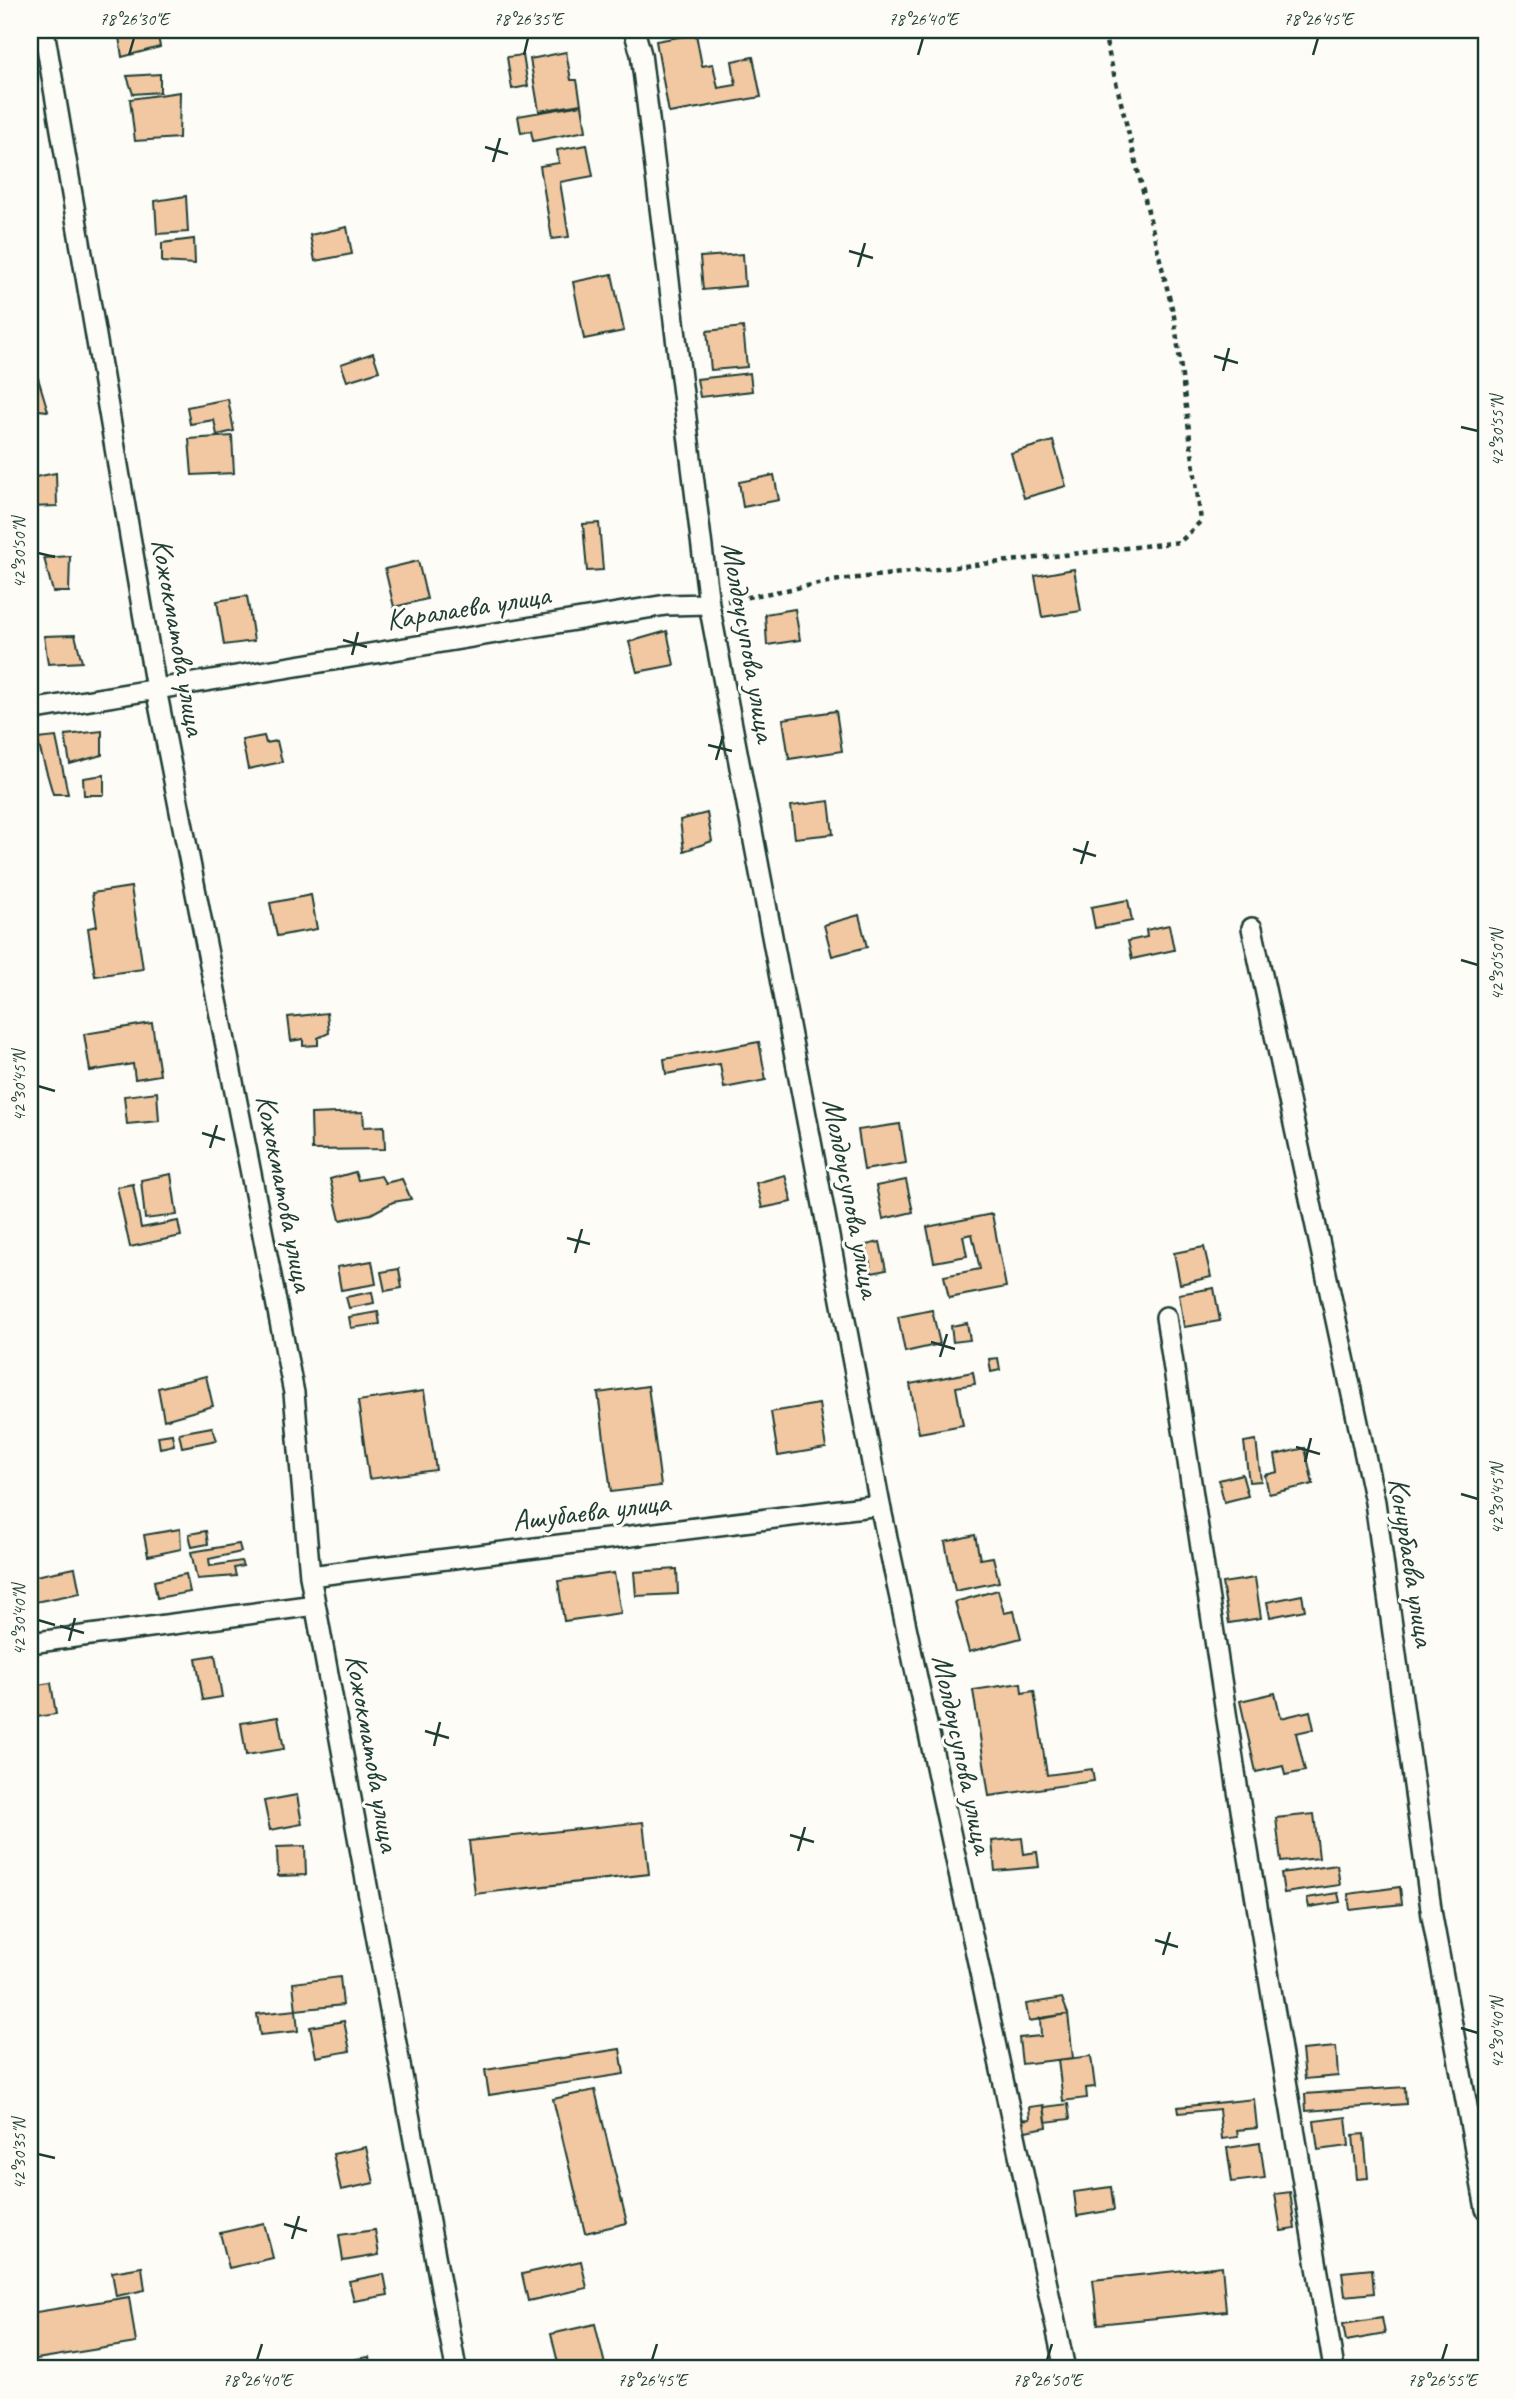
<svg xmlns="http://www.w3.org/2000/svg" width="1516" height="2399" viewBox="0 0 1516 2399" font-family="Caveat,sans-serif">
	<rect width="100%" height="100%" fill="#fdfcf7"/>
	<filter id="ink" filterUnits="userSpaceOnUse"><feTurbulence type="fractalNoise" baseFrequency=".0143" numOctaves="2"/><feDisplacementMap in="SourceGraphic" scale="14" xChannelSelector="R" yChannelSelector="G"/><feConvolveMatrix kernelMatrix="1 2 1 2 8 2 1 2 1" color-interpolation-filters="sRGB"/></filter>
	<g filter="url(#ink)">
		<!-- building -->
		<path fill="#f1c8a1" stroke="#1f3d34" stroke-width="2" d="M118,30h39l3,17 -38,10z
			M696,34l6,32 11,-2 5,24 18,-3 -4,-24 21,-4 8,40 -92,16 -13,-72z
			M566,52l5,28h6l4,24 -42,7 -9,-52z
			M523,55l5,31 -16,3 -5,-32z
			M160,74v18l-27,2 -6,-18z
			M180,92l-1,46 -44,3 -5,-42z
			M582,105l4,26 -53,10 -2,-10 -10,2 -3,-17z
			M587,145l6,31 -33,6 9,55 -17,2 -12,-73 19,-3 -2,-13z
			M186,196l2,36 -31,2 -2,-33z
			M347,227l5,27 -37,7 -5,-26z
			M194,239l1,25 -33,-2v-19z
			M743,254l2,32 -42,4 -3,-33z
			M612,274l12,57 -40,8 -11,-57z
			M743,327l4,40 -36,3 -4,-39z
			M373,353l6,18 -32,10 -6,-17z
			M750,373l2,18 -52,6 -3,-18z
			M30,378h8l10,33 -18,-2z
			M228,399l6,32 -17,4 -3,-15 -24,4 -3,-17z
			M232,436l2,37 -42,2 -3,-36z
			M1053,441l13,45 -42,12 -13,-45z
			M56,473l1,33 -27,1v-29z
			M774,475l5,25 -36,7 -4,-25z
			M599,523l4,47 -16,1 -4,-47z
			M70,556l-1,36h-16l-9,-34z
			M418,561l9,38 -33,8 -9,-38z
			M1074,569l7,42 -39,6 -7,-41z
			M247,596l7,45 -30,4 -7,-44z
			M795,609l5,31 -33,5 -2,-31z
			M667,631l7,34 -37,7 -8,-30z
			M75,635l7,27 -34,2 -4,-28z
			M836,711l6,40 -53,8 -6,-40z
			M102,731v24l-32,9 -5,-29z
			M264,736l2,7 11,-2 5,21 -34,7 -6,-29z
			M56,737l12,57h-15l-16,-55z
			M104,775v20h-20l-1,-17z
			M829,801l4,33 -38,4 -4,-32z
			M707,813l5,28 -28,10 -4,-31z
			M131,887l12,82 -48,7 -7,-48 9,-2 -5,-33z
			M311,895l6,34 -40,7 -7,-33z
			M1128,900l4,21 -37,7 -4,-21z
			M859,915l8,32 -35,9 -8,-31z
			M1169,925l5,25 -42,9 -4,-18 19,-4 -1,-7z
			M327,1013l2,20 -11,5v7l-15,1v-7l-12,2 -3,-24z
			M152,1023l8,52 -25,4 -2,-15 -43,7 -6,-37z
			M759,1042l7,38 -42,8 -4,-24 -54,10 -2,-15z
			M157,1092l2,29 -32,3 -3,-28z
			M363,1112l1,15 20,-1 1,23 -73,1 -1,-36z
			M900,1124l6,39 -42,7 -6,-40z
			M355,1172l3,8 23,-4 4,7 17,-4 9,20 -18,3 -22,12 -31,6 -10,-41z
			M171,1174l6,41 -32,4 -4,-39z
			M785,1175l7,27 -30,6 -6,-25z
			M906,1180l7,32 -30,7 -7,-33z
			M133,1184l8,44 37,-7 3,15 -51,11 -13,-60z
			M992,1214l14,73 -57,11 -5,-22 36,-7 -8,-35 -9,2 4,20 -33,6 -7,-35z
			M880,1242l6,28 -14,3 -6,-28z
			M1204,1247l7,30 -31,7 -6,-31z
			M372,1261l4,23 -35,6 -4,-23z
			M399,1269l3,19 -17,3 -4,-19z
			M1214,1288l6,33 -36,6 -5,-33z
			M372,1292l2,11 -25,5 -3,-11z
			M932,1310l8,34 -35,8 -7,-35z
			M378,1312l2,12 -29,4 -2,-11z
			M967,1323l3,17 -17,2 -2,-16z
			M998,1358l2,12 -9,2 -2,-13z
			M973,1372l2,12 -19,3 7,38 -44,8 -9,-49z
			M206,1376l7,30 -49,14 -6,-32z
			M648,1386l13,100 -50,6 -13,-99z
			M424,1391l12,79 -67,9 -11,-78z
			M819,1404l7,44 -48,8 -7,-44z
			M212,1427l5,13 -35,7 -3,-14z
			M172,1434l2,11 -14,3 -2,-12z
			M1256,1440l5,41 -12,1 -5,-40z
			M1305,1448l8,36 -44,10 -4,-19 13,-3 -3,-17z
			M1242,1474l6,22 -24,6 -5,-22z
			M180,1529l1,20 -33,7 -4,-21z
			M206,1531l2,13 -16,3 -3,-13z
			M975,1535l5,24 13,-2 6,25 -44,9 -10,-49z
			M239,1544l2,8 -32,7 1,7 31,-5 2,5 -9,2 2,8 -39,3 -6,-27z
			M75,1568l5,25 -50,10v-26z
			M677,1569l1,25 -42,2 -2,-24z
			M614,1573l7,40 -57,8 -6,-40z
			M186,1574l4,18 -33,6 -3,-17z
			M1255,1578l6,40 -32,5 -7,-40z
			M998,1590l6,23 10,-2 7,27 -52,14 -14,-50z
			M1302,1595l3,15 -35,7 -3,-15z
			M215,1655l7,42 -19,3 -7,-42z
			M51,1683l5,31 -26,4v-32z
			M1021,1683l1,10 12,-2 13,84 45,-6 2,12 -105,15 -16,-106z
			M1275,1693l6,25 29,-7 4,18 -18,4 9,38 -20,4 -2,-9 -27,6 -16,-71z
			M278,1717l6,32 -38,6 -5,-32z
			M297,1795l5,29 -32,6 -6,-29z
			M1314,1814l5,44 -38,4 -5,-44z
			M643,1822l6,52 -174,20 -6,-53z
			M1022,1838l2,16 13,-2 2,15 -44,4 -3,-30z
			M305,1846l1,29 -28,1 -1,-29z
			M1337,1865l3,20 -56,8 -3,-20z
			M1400,1887l2,17 -52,6 -2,-16z
			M1338,1893l2,9 -31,5 -2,-9z
			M340,1977l3,28 -47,5 -3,-27z
			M1062,1998l6,16 -39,7 -3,-17z
			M296,2010l2,21 -38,4 -3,-21z
			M1068,2014l5,44 -51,6 -3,-26 22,-2 -1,-18z
			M344,2021l6,30 -34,6 -6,-30z
			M1336,2047l2,29 -33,3 -3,-29z
			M620,2049l4,25 -135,21 -4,-25z
			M1091,2056l4,31 -9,1 1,10 -24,3 -5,-41z
			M1405,2087l1,17 -100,7 -1,-17z
			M595,2090l32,133 -42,10 -32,-134z
			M1254,2099l3,29 -20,2 1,7 -16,2 -3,-30 -40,4 -1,-6z
			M1068,2104l2,15 -24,3 -2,-15z
			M1044,2105l3,22 -27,5 -2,-12 12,-1 -1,-12z
			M1346,2117l3,29 -31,4 -4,-29z
			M1364,2134l4,44 -11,1 -4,-44z
			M1260,2143l5,35 -33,4 -5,-34z
			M366,2147l8,36 -33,7 -8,-36z
			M1111,2187l3,23 -37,6 -3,-24z
			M1290,2192l5,37 -14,2 -6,-37z
			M264,2223l9,35 -44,10 -9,-35z
			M375,2230l4,25 -36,6 -4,-26z
			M581,2261l6,27 -59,13 -6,-27z
			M1222,2266l4,45 -128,13 -5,-44z
			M142,2267l3,23 -29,6 -4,-24z
			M1372,2269l2,24 -29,3 -3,-24z
			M384,2274l4,21 -34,6 -5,-20z
			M129,2297l7,46 -106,17v-47z
			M1382,2318l3,16 -39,7 -3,-17z
			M595,2324l11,45h-55l8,-2 -8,-33z
			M369,2357l2,12h-13l-2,-10z
			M219,2364l1,5h-34z"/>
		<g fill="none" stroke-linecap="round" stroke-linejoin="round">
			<!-- street casing -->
			<g stroke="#1f3d34" stroke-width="24">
				<path id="street" d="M44,30l112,659 138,704 16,183 146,793
					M634,30l7,24 68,550 171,901 185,864
					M30,710l636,-105 43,-1
					M1252,928l123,574 57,414 54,293
					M1166,1317l71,468 97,584
					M310,1576l570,-71
					M30,1643l285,-38"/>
			</g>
			<!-- path -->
			<path stroke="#1f3d34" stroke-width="4.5" stroke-dasharray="5 5" stroke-linecap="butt" d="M727,601l112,-21 341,-38 21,-21 -27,-205 -71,-286"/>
			<!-- street -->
			<use href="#street" stroke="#fdfcf7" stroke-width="19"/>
		</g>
	</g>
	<!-- ticks -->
	<path fill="none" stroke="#1f3d34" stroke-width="2.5" d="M129,55l5,-17M524,55l4,-17M918,55l5,-17M1313,55l5,-17M485,147l23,7M493,162l7,-24M849,251l24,7M858,267l7,-24M1214,356l24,7M1223,371l6,-23M1461,427l17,4M38,553l17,4M343,640l24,7M352,655l6,-23M708,745l24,6M716,760l7,-24M1073,849l23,7M1081,864l7,-23M1461,960l17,5M38,1086l17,5M202,1133l23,7M210,1148l7,-23M567,1238l23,6M575,1253l7,-24M931,1342l24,7M940,1357l7,-23M1296,1447l24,7M1305,1462l6,-24M1461,1494l17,5M38,1620l17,5M60,1626l24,7M69,1641l6,-23M425,1731l24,7M434,1746l6,-24M790,1835l24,7M798,1851l7,-24M1155,1940l23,7M1163,1955l7,-23M1461,2028l17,5M38,2154l17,4M284,2224l23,7M292,2239l7,-23M257,2360l5,-16M652,2360l5,-16M1047,2360l5,-16M1442,2360l5,-16"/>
	<g text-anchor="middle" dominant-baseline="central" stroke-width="6" stroke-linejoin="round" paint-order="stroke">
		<!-- street labels -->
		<g font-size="30" fill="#1f3d34" stroke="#fdfcf7">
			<text transform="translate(468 607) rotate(-9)">Каралаева улица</text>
			<text transform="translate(179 637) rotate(80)">Кожокматова улица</text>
			<text transform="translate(749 642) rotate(80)">Молдоусупова улица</text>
			<text transform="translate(285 1193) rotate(79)">Кожокматова улица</text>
			<text transform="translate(852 1198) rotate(79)">Молдоусупова улица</text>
			<text transform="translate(591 1511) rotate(-7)">Ашубаева улица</text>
			<text transform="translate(1412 1562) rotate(81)">Конурбаева улица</text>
			<text transform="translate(373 1753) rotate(80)">Кожокматова улица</text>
			<text transform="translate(963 1754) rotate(78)">Молдоусупова улица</text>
		</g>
	</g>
	<!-- margin -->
	<rect width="1516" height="2399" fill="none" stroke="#fdfcf7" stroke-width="77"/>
	<rect x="38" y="38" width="1440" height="2322" fill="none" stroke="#1f3d34" stroke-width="2.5"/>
	<g font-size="18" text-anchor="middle" fill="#1f3d34">
		<text x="134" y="25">78°26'30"E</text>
		<text x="528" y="25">78°26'35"E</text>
		<text x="923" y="25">78°26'40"E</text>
		<text x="1318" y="25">78°26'45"E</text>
		<text transform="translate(1497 431) rotate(-90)" y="6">42°30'55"N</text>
		<text transform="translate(19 553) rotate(-90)" y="6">42°30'50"N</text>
		<text transform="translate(1497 965) rotate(-90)" y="6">42°30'50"N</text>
		<text transform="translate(19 1086) rotate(-90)" y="6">42°30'45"N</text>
		<text transform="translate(1497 1499) rotate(-90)" y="6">42°30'45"N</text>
		<text transform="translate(19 1620) rotate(-90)" y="6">42°30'40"N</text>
		<text transform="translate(1497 2033) rotate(-90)" y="6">42°30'40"N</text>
		<text transform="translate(19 2154) rotate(-90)" y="6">42°30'35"N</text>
		<text x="257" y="2386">78°26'40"E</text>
		<text x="652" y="2386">78°26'45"E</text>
		<text x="1047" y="2386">78°26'50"E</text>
		<text x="1442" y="2386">78°26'55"E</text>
	</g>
</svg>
